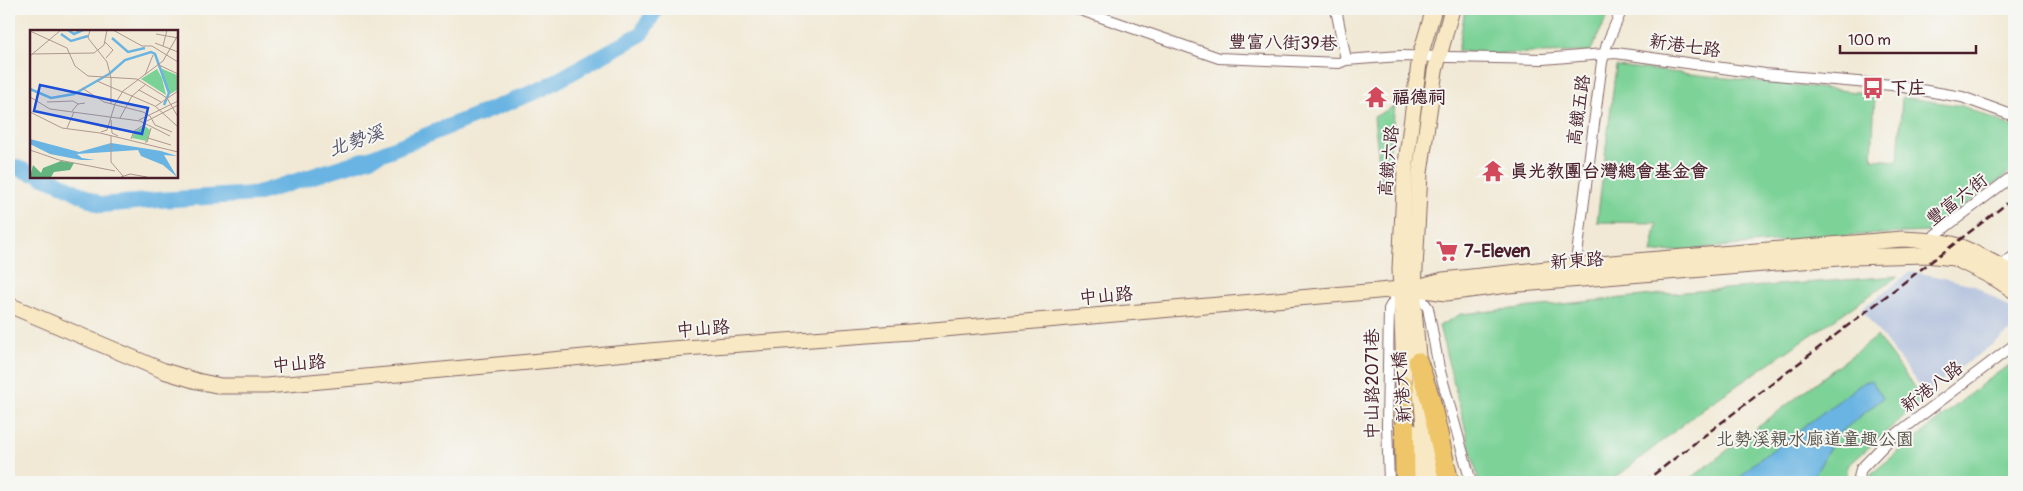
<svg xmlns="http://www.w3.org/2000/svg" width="2023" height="491" viewBox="0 0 2023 491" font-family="Pangolin,'LXGW WenKai TC',sans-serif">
	<rect width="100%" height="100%" fill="#f6f6f2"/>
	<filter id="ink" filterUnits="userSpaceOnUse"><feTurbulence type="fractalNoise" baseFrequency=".02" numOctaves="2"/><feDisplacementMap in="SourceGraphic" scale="10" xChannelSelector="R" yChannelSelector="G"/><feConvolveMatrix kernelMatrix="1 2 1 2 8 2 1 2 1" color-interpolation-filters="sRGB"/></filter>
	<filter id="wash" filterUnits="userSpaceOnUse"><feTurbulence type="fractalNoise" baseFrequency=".0096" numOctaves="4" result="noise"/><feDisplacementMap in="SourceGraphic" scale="20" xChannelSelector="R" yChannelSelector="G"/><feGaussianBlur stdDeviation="1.12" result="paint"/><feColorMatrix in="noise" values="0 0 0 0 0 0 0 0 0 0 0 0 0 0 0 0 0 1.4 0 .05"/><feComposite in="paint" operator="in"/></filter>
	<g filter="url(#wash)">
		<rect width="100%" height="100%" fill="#f1e9d5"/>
		<!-- industrial -->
		<path fill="#b7c5de" d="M1912,271l62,14 40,26v18l-89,64 -64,-84z"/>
		<!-- green -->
		<path fill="#7bd297" stroke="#627861" d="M1465,9h146l-21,43 -107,2 -25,-3z
			M1616,66l259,28 -3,65 26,2 4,-64 60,9 52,21v42l-85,63 -88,4 -190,17 6,-30 -60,-1z
			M1395,106l-9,73 -5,1 -7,-63z
			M1898,276l-193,131 -95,75h-131l-40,-156 22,-12 223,-22z
			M1877,336l46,63 -75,67 -2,16h-160z
			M2014,362v120h-144l1,-8 119,-96z"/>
		<!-- water -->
		<path fill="#69b4e2" stroke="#5a6a86" d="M1871,380l12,18 -46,37 -26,47h-75l16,-17 112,-83z"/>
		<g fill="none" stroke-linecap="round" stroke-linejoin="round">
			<!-- river -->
			<path stroke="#69b4e2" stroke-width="16" d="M9,165l22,8
				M41,176l16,6 44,23 57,-5 98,-6 114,-36 174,-70 97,-54 15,-25"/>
		</g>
	</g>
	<g filter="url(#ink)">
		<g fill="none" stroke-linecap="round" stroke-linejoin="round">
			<!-- street casing -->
			<g stroke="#846666" stroke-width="12">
				<path id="street" d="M1078,9l141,49 120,5 7,-3 54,-4 143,3 73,-6 149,21 127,11 70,12 52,19
					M1336,9l10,51
					M1930,244l5,-9 79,-60
					M1575,270l27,-208 5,-18 15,-35
					M1999,271l2,-5 13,-10
					M1414,288l14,20 11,60 32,114
					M1389,482l-2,-57 2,-116 11,-19
					M1858,482l3,-13 29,-30 124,-94"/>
			</g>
			<!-- secondary casing -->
			<g stroke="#846666" stroke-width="17">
				<path id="secondary" d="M1418,289l28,4 62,-8 343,-28 75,-2 28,3 42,21 18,12
					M9,305l155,66 33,10 24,5h45l405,-37 239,-17 491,-43 13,-1 29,-8 132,-14 327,-27c17,1 33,1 50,5 15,4 49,22 62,31
					M1405,396l-5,-127 5,-98 15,-115 14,-47
					M1411,431l9,51
					M1433,482l-9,-54 -10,-120v-20l6,-115 15,-102 17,-62"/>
			</g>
			<!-- highway casing -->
			<g stroke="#846666" stroke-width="21">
				<path id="highway" d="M1418,362l12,36 19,84
					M1404,386l1,96"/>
			</g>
			<!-- street -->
			<use href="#street" stroke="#fff" stroke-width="10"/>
			<!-- secondary -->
			<use href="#secondary" stroke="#f8e8c3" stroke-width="15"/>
			<!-- highway -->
			<use href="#highway" stroke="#eec569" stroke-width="19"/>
			<!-- rail -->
			<path stroke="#4a1f2b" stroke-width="2.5" stroke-dasharray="8 4" stroke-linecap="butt" d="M1644,482l370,-284"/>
		</g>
	</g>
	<!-- icons -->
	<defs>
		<g id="bus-bare" transform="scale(1.725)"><path d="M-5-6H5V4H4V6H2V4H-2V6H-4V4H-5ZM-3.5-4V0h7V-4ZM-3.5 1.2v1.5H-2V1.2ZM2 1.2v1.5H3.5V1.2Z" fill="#d1495b" stroke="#f6f6f2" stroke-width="2.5" paint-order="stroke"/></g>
		<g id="temple-bare" transform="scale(1.725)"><path d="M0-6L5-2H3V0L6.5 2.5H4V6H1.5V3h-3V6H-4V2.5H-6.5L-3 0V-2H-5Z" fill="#d1495b" stroke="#f6f6f2" stroke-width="2.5" paint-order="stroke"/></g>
		<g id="supermarket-bare" transform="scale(1.725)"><path d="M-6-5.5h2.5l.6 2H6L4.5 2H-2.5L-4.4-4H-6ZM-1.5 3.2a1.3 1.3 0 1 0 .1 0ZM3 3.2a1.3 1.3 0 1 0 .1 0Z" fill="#d1495b" stroke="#f6f6f2" stroke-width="2.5" paint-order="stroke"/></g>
	</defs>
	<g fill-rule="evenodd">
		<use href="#bus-bare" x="1873" y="88"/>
		<use href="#temple-bare" x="1376" y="97"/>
		<use href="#temple-bare" x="1493" y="171"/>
		<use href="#supermarket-bare" x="1447" y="251"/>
	</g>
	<g text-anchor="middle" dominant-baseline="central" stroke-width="4" stroke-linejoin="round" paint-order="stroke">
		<!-- street labels -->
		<g font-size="18" fill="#4a1f2b" stroke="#f6f6f2">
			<text transform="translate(1283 43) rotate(1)">豐富八街39巷</text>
			<text transform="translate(1685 46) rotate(8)">新港七路</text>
			<text transform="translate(1579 110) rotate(-82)">高鐵五路</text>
			<text transform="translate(1389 161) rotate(-84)">高鐵六路</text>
			<text transform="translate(1957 200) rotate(-38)">豐富六街</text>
			<text transform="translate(1577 261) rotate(-4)">新東路</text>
			<text transform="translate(1106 296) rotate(-5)">中山路</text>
			<text transform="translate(703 329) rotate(-4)">中山路</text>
			<text transform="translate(299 364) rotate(-5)">中山路</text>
			<text transform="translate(1372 384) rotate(-90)">中山路2071巷</text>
			<text transform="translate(1402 387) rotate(-95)">新港大橋</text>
			<text transform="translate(1932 387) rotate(-37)">新港八路</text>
		</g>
		<!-- poi labels -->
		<g font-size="18" font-weight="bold" fill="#4a1f2b" stroke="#f6f6f2" text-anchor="start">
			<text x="1890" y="88">下庄</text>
			<text x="1392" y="97">福德祠</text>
			<text x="1510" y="171">真光教團台灣總會基金會</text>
			<text x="1464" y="251">7-Eleven</text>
		</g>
		<!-- park labels -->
		<g font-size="18" fill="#59554b" stroke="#f6f6f2">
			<text x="1815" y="439">北勢溪親水廊道童趣公園</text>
		</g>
		<!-- water labels -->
		<g font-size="19" font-style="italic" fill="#55536b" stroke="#f6f6f2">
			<text transform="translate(356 141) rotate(-19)">北勢溪</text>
		</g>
	</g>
	<!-- overview -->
	<g transform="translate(30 30)">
		<rect width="148" height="148" fill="#f1e9d5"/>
		<path d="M130,38l17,7v15l-7,4zM127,39l5,9 4,17 -25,-16zM115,96l5,4 -3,11 -15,-3 2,-6z" fill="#7bd297"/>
		<path d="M31,131l13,2 -4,7 -16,2 -3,5h-21l3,-12 8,8 2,-5z" fill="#64b480"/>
		<path d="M0,109l49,13 32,-9 50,8 16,5 -13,-1 13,22 -14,-12 -22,-9 -3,-6 -61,4 5,4 13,2h-14l-31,-6 -20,-10z" fill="#69b4e2"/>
		<path fill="none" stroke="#69b4e2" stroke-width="2.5" d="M38,0l6,4 9,-4M31,4l10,7 17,-5M82,8l16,14 17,-4M0,59l21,9 23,-4 35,-20 16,-14 26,-8 4,2 14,39 -5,12"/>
		<path fill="none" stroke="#ae9891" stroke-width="1" d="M60,0l-2,8 19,24 4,16v26M83,0l29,16h10M0,1l37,17 8,18 13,10 49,3 30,19 11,19M126,4l22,4M75,12l8,8 -7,8M125,13l23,9M122,16l26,16M133,16l4,-16M2,24l62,-1 10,-8 3,-15M0,26l31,-26M129,35l19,9M115,45l8,-20M67,51l58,25 22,20M52,58l22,14 39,10 7,4 5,9 17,7M109,60l22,12M0,67l20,12 90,12 30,15M17,72l26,-1 5,3M126,76l22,-15M42,81l6,-7 7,-1M0,82l32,16 38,5 78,19M90,88l12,-22 14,-12M81,90l1,13 6,3M109,90l39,-19M55,92l23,6M113,93l35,-18M37,98l7,-16M71,102l6,-2 8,-26 8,-13 40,-30 15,-26M81,105v27l12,14M118,108l23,7M101,109l3,-8 12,-7M115,112h2l4,-14M0,120l29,10 56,11M91,147l9,-3 17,3"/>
		<path fill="#1d4ed8" fill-opacity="0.15" stroke="#1d4ed8" stroke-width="2.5" d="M10,55l108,23 -6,26 -108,-23z"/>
		<rect width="148" height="148" fill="none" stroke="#4a1f2b" stroke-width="2.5"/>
	</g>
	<!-- margin -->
	<rect width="2023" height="491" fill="none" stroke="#f6f6f2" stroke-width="30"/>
	<!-- scale -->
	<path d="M1840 45v8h136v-8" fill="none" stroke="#4a1f2b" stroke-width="2.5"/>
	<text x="1848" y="45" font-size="15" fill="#4a1f2b" stroke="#f6f6f2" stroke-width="4" paint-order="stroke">100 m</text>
</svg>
